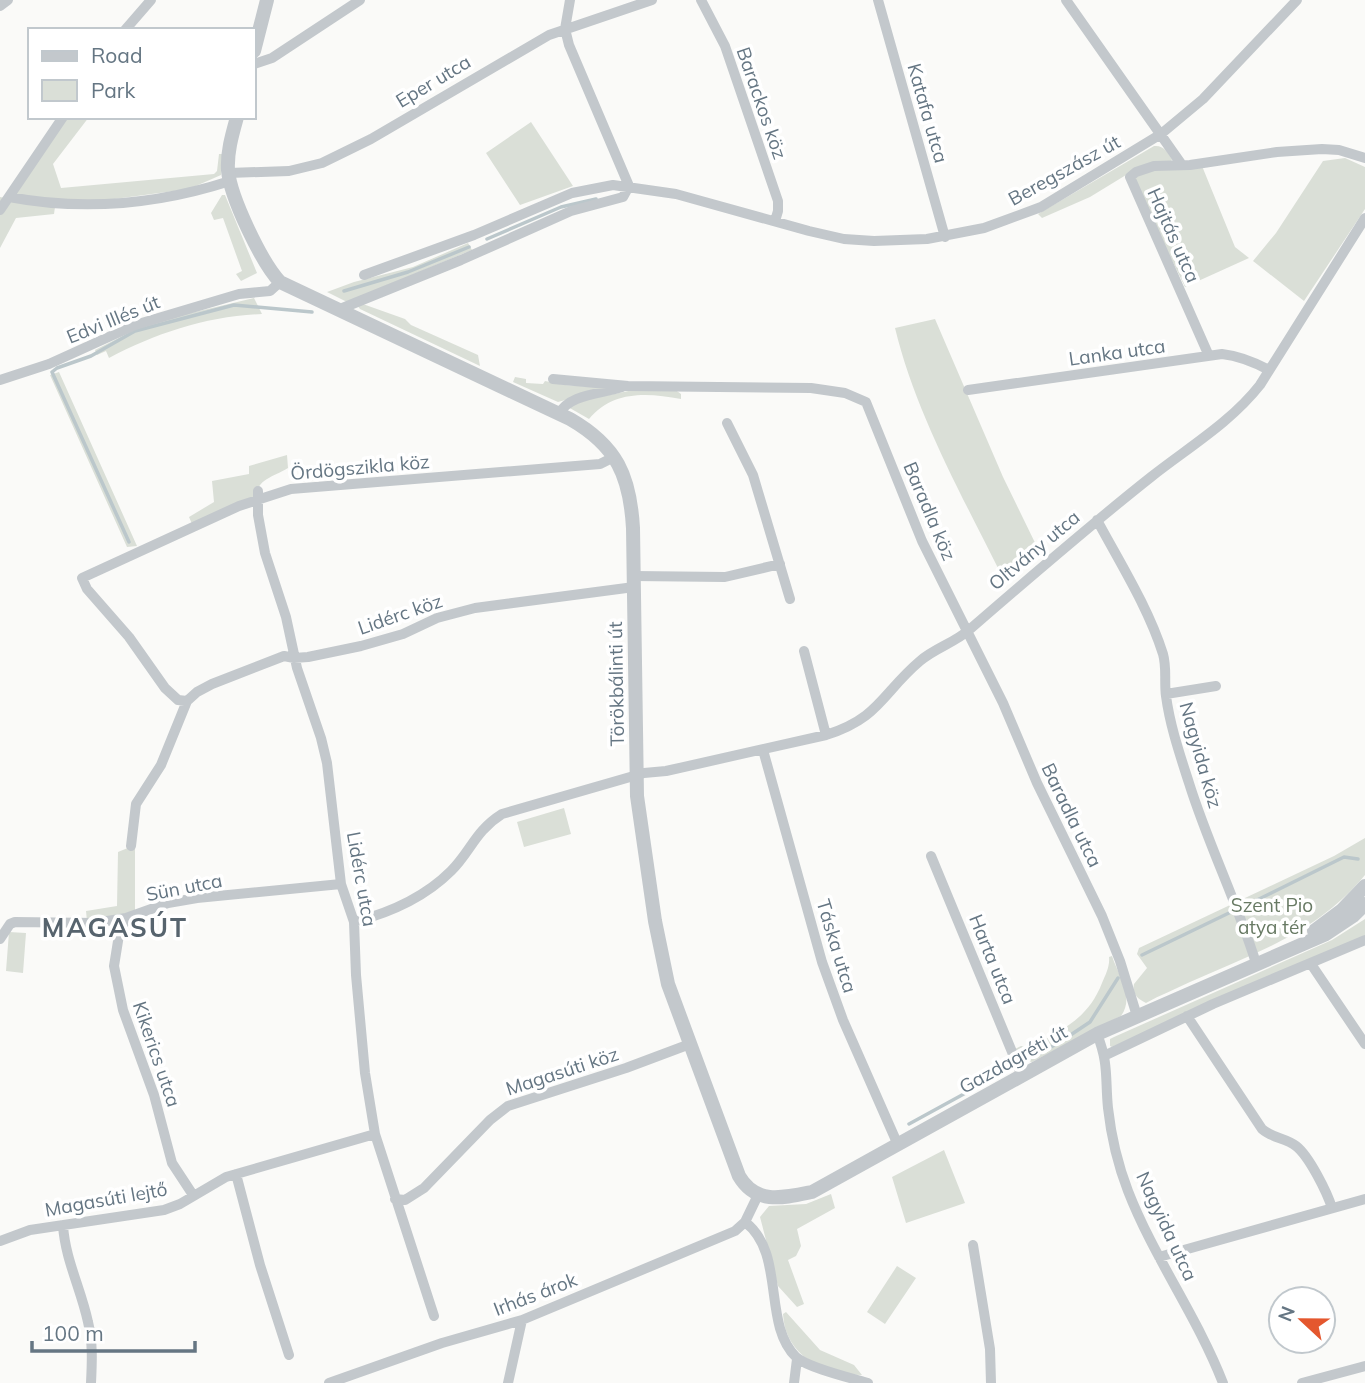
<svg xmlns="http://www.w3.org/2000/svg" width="1365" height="1383" viewBox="0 0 1365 1383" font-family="Mulish,sans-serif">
	<rect width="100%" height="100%" fill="#fafaf8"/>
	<!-- green -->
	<path fill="#dadfd7" d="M66,117h23l-36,47 8,24 153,-14 3,-3 2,-17h4l-2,21 -32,14 -97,13 -79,-7z
		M531,122l42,64 -53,19 -34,-52z
		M1154,146c10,-1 13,6 18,13l-1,3 -45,13 -36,22 -48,21 -4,-4z
		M1345,158l20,9v42l-61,92 -51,-40 23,-28 47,-72z
		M1202,166l33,81 14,11 -64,29 -53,-108 20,-10z
		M222,195h3l32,78 -16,8 -5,-7 6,-3 -19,-53 -9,2 -3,-7z
		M0,197l55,10 -1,7 -38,4 -16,30z
		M468,243l4,7 -125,52 -20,-10 27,-10 59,-15z
		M254,298l8,16c-54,2 -106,19 -153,44l-3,-7 -9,4 -2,-5 41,-21 42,-13z
		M360,303l45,16 6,6 67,30 2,11 -120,-57 -3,-4z
		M935,319l68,158 37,76 -34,26 -7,-9c-38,-76 -84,-159 -104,-242z
		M59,372l78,174 -10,1 -77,-172z
		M515,377l11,2v4l17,1 2,-3 20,4 44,3 -51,14 -45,-20z
		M643,388l31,1 7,5v5c-33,-6 -68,-9 -92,20l-21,-12 7,-5z
		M287,455l1,13c-16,10 -30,10 -33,30l-63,26 -3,-7 25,-15 -2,-21 37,-7v-8z
		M564,808l7,26 -47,13 -7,-25z
		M1365,838v37c-48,58 -108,77 -175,107 -14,7 -30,13 -44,21 -9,-4 -14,-10 -12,-19l13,-16 -10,-14 2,-6 195,-92z
		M135,845v67l-48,9 -1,-10 31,-5 1,-54z
		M1365,919v17l-253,111 -2,-1v-7l4,-2 218,-97z
		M9,932l17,1 -3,40 -17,-2z
		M1112,956c6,19 23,41 9,60l-89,46 -11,-3 -6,-10 6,-3 10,1c32,-18 57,-28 71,-64 4,-9 8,-17 7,-26z
		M944,1150l21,53 -59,20 -14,-46z
		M831,1194l4,14 -38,21 4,17 -5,10 -8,4 16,44 -7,3 -19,-21 -18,-69 9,-11 37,-2z
		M897,1266l19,12 -31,46 -18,-12z
		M786,1312l34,38 34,15 8,10c-38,0 -77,-19 -79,-61z"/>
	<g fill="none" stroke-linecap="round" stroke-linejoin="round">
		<!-- stream -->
		<path stroke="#bbc7cb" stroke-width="3.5" d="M487,239l74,-32 35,-8
			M344,291l64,-19 61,-25
			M129,542l-77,-170 5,-4 34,-12 44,-25 99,-26 78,7
			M1255,901l89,-44 14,2
			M1142,955l89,-43
			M1063,1040l27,-18 28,-44
			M1033,1057l25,-14
			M909,1124l95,-52"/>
		<!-- minor -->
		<path stroke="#c3c8cc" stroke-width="10" d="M570,0l-5,29 4,16 60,141
			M701,0l24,46 53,155v10l-3,10
			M878,0l67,237
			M1066,0l116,165
			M0,6l8,-6
			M125,30l26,-30
			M254,64l18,-6 88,-58
			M229,173l60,-2 33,-8 49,-24 178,-104 103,-35
			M9,197c74,14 150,7 221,-16
			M0,210l63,-93
			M364,275l110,-40 98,-42 41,-8 63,9 133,37 35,8 30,2 53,-2 57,-11 57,-21 120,-73 42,-35 94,-99
			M340,309l121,-49 110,-49 52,-14 6,-11
			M1209,356l-79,-179 6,-5 18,-6 36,-1 87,-13 45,-3 17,1 26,8
			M553,379l75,7 183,2 34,5 21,9 56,139 81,162 34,80 65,133 18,45 17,55
			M0,380l49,-16 86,-39 104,-31 31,-3 10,-9
			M968,390l254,-36c18,2 32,8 47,16
			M559,414c10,-20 43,-20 63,-27
			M727,423l26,52 37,124
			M258,491v24l7,38 21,64 11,51 24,70 6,25 14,121 13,38 2,53 9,98 10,61 59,182
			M1097,520c23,43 51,87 66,134 4,14 1,28 3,42 4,30 14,59 23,87 19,61 48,119 67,180
			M634,576l91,1 55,-13
			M804,651l22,84
			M1166,694l50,-8
			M187,701l-9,-1 -13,-12 -36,-51 -42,-48 -5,-11 157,-72 52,-17 309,-25 14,-7
			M763,750l59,212 21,58 55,125
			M131,846l5,-42 25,-39 26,-64 10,-9 15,-8 72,-28 10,2 14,-1 53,-11 42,-12 34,-16 38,-10 159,-21
			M931,856l91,220
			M126,918l-7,17 -5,31 9,44 31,85 18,68 21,32
			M354,922c35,-9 71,-25 97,-51 20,-20 24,-40 51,-57l142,-41 22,-2 160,-36c54,-17 56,-42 94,-74 15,-13 34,-18 49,-31 60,-52 120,-104 182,-153 38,-30 79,-54 109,-92l105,-167
			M0,939l10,-15 5,-2 80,1 31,-5 42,-15 29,-5 144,-14
			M1311,964l54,80
			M1187,1016l75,113c10,9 24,9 34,17 13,10 31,46 36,62
			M1097,1034c12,30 8,44 11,74 3,27 10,57 20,83 26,67 69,125 95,192
			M1106,1055l107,-51 152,-64
			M236,1174l24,91 29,90
			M395,1199l10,1 19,-12 66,-68 18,-14 118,-38 64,-24
			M745,1222c41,31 17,102 51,135 12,11 55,21 72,26
			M63,1225c2,34 18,64 25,97 5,20 4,41 3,61
			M0,1241l30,-11 134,-20 16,-6 46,-27 149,-43
			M973,1245l17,104 1,34
			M1159,1257l206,-58
			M329,1383l113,-40 80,-23 213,-89 10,-9 13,-27
			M508,1383l14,-63
			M794,1383l3,-24
			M1302,1383l63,-17"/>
		<!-- tertiary -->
		<path stroke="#c3c8cc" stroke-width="14" d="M254,51l13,-51
			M237,117c-5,18 -10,35 -9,53 2,27 34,93 52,112l290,137c47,27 60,57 63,109l4,268 18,125 13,63 71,192c17,29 44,22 73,16l285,-158 229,-100 27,-18 12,-12
			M1314,931l28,-21 23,-24"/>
	</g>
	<g text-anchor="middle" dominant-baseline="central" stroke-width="7" stroke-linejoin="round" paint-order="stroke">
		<!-- street labels -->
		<g font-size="19" fill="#657683" stroke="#fff">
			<text transform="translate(433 81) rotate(-31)">Eper utca</text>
			<text transform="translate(762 103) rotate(71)">Barackos köz</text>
			<text transform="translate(928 113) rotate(74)">Katafa utca</text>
			<text transform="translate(1064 170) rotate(-29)">Beregszász út</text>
			<text transform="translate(1174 235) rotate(66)">Hajtás utca</text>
			<text transform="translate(113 319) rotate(-22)">Edvi Illés út</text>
			<text transform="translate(1117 352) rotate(-8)">Lanka utca</text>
			<text transform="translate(360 467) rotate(-5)">Ördögszikla köz</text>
			<text transform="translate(930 511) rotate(67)">Baradla köz</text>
			<text transform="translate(1034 550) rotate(-40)">Oltvány utca</text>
			<text transform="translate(400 614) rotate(-19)">Lidérc köz</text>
			<text transform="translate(616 684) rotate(-91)">Törökbálinti út</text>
			<text transform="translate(1201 755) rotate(74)">Nagyida köz</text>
			<text transform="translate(1072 815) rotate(64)">Baradla utca</text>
			<text transform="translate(362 879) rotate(80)">Lidérc utca</text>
			<text transform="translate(184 887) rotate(-11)">Sün utca</text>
			<text transform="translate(837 946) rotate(73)">Táska utca</text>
			<text transform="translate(993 959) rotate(68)">Harta utca</text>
			<text transform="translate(157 1054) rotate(71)">Kikerics utca</text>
			<text transform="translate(1013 1059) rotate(-29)">Gazdagréti út</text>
			<text transform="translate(562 1071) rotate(-18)">Magasúti köz</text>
			<text transform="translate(106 1199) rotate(-10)">Magasúti lejtő</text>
			<text transform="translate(1167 1226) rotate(65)">Nagyida utca</text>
			<text transform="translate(535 1294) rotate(-21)">Irhás árok</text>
		</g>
		<!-- park labels -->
		<g font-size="19" fill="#687a64" stroke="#fff">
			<text x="1272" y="905">Szent Pio<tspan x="1272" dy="22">atya tér</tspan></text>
		</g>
		<!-- district labels -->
		<g font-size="26" font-weight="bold" letter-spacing="2" fill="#57646e" stroke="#fff">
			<text x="115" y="927">MAGASÚT</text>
		</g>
	</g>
	<!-- legend -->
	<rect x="28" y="28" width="228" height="91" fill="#ffffff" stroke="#c1c8cd" stroke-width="2"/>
	<rect x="42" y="51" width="35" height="10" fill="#c3c8cc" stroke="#c1c8cd" stroke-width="2"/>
	<text x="91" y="63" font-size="21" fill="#657683">Road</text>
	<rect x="42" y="80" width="35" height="21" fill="#dadfd7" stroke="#c1c8cd" stroke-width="2"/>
	<text x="91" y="98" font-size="21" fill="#657683">Park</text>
	<!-- north arrow -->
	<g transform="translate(1302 1320) rotate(292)"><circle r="33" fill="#ffffff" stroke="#c1c8cd" stroke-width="2"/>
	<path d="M0-5L12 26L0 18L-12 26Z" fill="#e4572e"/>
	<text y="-10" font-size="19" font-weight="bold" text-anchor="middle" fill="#657683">N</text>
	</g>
	<!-- scale -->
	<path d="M32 1341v10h163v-10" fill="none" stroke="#657683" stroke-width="3.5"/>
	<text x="42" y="1341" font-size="21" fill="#657683" stroke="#ffffff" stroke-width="5" paint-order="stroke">100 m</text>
</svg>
